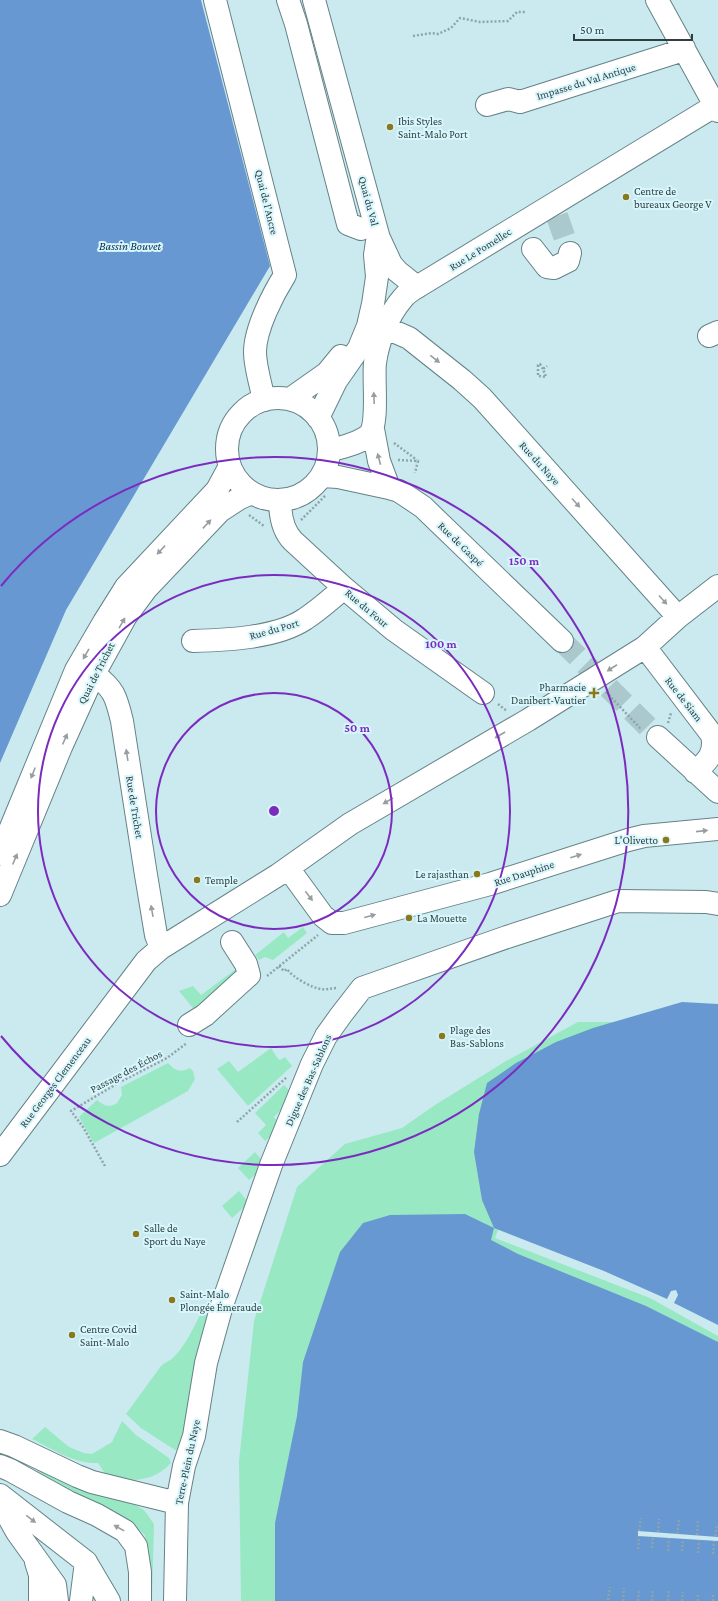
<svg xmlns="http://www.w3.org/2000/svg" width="718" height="1601" viewBox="0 0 718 1601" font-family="'Crimson Pro',serif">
	<rect width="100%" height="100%" fill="#caeaef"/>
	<!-- green -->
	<path fill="#99e8c4" d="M303,927l4,6 -34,27 -8,-3 -6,3 -4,-5 29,-23 4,6z
		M240,966l2,4 -45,43 -18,-22 14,-5 8,9z
		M578,1022h101l-181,208 -3,8 155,60 68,38v134l-159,131h-318l-2,-140 15,-140 43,-134 48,-43 57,-16 33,-23 71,-44z
		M271,1048l7,11 2,1 5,-3 7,9 -44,40 -31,-37 12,-8 9,11z
		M168,1063c7,8 13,10 22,5l3,3 2,8 -7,12 -94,52 -15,-26 18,-17c7,6 12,8 20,3l5,-8 -1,-8z
		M284,1085l11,11 -21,21 8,9 -17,15 -7,-8 8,-8 -11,-12z
		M255,1152l11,13 -17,15 -11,-12z
		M239,1191l10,12 -17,15 -10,-12z
		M201,1313l7,3 -28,133 -5,1 -34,-22 -15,-14 35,-48c4,-4 9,-5 13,-9 12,-13 19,-28 27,-44z
		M122,1421l14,14 33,23 2,5c-19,20 -38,18 -63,15l-10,-15c-23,1 -46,-14 -66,-24l13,-12 24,20 15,6 8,1 20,-12z
		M38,1467l22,14 32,12 43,12 9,5 10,14 -2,77h-6l-1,-66 -14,-12 -95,-48z"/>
	<!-- water -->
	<path fill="#6798d2" d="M0,0h201l69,266 -204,344 -66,153z
		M682,1002l36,2v321l-44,-22 4,-8 -2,-5 -5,1 -4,8 -63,-28 -110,-43 -3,12 27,14 128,52 72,36v259h-443v-78l22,-107 6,-54 37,-110 23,-29 27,-8 75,-1 29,14 -12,-28 -8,-48 5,-38 8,-31 29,-20 40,-21 37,-14z"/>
	<!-- pier -->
	<path fill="#caeaef" d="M638,1531l80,6v4l-80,-5z"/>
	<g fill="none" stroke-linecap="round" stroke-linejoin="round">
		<!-- minor-tunnel -->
		<path stroke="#abc8cc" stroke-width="22" stroke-dasharray="22 11" stroke-linecap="butt" d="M557,216l13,37
			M562,641l96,96"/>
		<!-- minor casing -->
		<g stroke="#658287" stroke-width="24">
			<path id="minor" d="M215,0l70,275c-12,19 -30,54 -30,77 0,15 6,33 9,48
				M288,0l8,24 52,200 13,5
				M657,0l61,111
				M487,105l21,-6 12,3 157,-50 7,-4
				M533,249l14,18 7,1 14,-7 2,-8
				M386,328l23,10 53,42 20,18 196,219
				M709,336l9,-4
				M373,429l6,32 10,27
				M329,451c12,-4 30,-7 40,-16 10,-11 4,-56 6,-72 3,-22 13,-48 28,-65 3,-4 9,-8 14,-11l301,-183
				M322,476l16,1 51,11 10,3 24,16 139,134
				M280,500c0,15 3,31 13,41l51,47 50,42 89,63
				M193,641c34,-1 84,-3 112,-22 14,-9 26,-20 39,-31
				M645,647l67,88c4,18 -4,26 -17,37
				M94,674c20,15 22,22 28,47l24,154 10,60 5,13
				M658,737l60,55
				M288,868l35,48 9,7h12l146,-39 138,-44 16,-4 74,-7
				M189,1025l16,-10 44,-40 -3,-11 -14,-22
				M0,1155l146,-194 15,-13 117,-73 72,-51 178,-104 117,-73 33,-30 40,-31
				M0,1441l14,5 63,30 15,6 85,21
				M0,1466l10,4 58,32 29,13 28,16 11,15 4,26v29
				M0,1495l86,67 -5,39
				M0,1502l17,30 38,53 2,16
				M36,1562l4,13v26
				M86,1562l23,39
				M175,1601l2,-98 7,-37 10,-30 12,-73 16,-58 49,-140 41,-101 14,-28 15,-21 21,-27 145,-51 111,-36 88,1 12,2"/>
		</g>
		<!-- major casing -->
		<g stroke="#658287" stroke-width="24">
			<path id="major" d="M314,0l64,235 -3,20 2,22 -4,27 -5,22 -9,22 -23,33 -18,37
				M379,238l12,26 6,7 20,16
				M227 449a51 51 0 1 1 102 0a51 51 0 1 1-102 0Z
				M290,399l37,-26 14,-17
				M0,854l76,-184 28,-48 22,-35 91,-97 13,-24
				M0,895l61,-148 33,-73 32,-58 20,-27 74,-78 20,-13 12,-5"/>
		</g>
		<!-- path -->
		<path stroke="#8da5a9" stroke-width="2.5" stroke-dasharray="2 2" stroke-linecap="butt" d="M413,36l19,-3 6,1 13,-6 9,-10 20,4 28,-1 9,-9h9
			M543,369l-3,-5 -2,1v11l8,1 -3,-8 4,-3
			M394,443l23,17
			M398,460l20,1 -3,12
			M249,515l15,11
			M301,520l25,-25
			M606,692l34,36h2
			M498,704l9,7
			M668,723l3,-10
			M279,966l5,5 3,-2c5,8 25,19 34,20 6,1 11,-1 17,-1
			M267,976l51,-41
			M237,1122l50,-45
			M105,1166l-22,-39 -12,-16 47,-28 49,-25 20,-15
			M639,1531l2,-13
			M658,1532l1,-13
			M677,1534l2,-14
			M697,1535l1,-14
			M715,1536l2,-12
			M652,1548l1,-11
			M638,1549l1,-13
			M668,1551l1,-13
			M682,1551l1,-12
			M698,1553l1,-13
			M713,1554l1,-13
			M608,1600l2,-13
			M623,1601l1,-13
			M638,1601l1,-12
			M652,1601l1,-11
			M668,1601l1,-10
			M682,1601l1,-9
			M698,1601v-7
			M713,1601v-7"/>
		<!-- minor -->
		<use href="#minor" stroke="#fff" stroke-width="22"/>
		<!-- major -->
		<use href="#major" stroke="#fff" stroke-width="22"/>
	</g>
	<!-- one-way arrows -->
	<defs><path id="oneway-solid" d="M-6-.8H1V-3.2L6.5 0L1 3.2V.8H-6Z"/></defs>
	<g fill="#989ea0">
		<use href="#oneway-solid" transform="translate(435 359) rotate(38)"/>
		<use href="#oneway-solid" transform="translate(374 398) rotate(-92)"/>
		<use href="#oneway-solid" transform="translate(379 459) rotate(-105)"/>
		<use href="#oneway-solid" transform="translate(576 503) rotate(48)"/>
		<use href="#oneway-solid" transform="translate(207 524) rotate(-47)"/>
		<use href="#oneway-solid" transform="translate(161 550) rotate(133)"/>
		<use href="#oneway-solid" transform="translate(663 600) rotate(48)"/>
		<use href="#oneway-solid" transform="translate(122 623) rotate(-60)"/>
		<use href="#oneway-solid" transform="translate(86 654) rotate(120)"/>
		<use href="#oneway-solid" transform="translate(612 668) rotate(147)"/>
		<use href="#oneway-solid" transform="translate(500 735) rotate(150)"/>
		<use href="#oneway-solid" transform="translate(65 739) rotate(-66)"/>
		<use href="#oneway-solid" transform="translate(127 755) rotate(-99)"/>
		<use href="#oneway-solid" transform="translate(33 773) rotate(112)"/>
		<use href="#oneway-solid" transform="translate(388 801) rotate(149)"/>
		<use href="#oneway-solid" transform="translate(702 831) rotate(-6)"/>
		<use href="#oneway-solid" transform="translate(576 856) rotate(-18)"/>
		<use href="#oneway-solid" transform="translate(15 859) rotate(-67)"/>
		<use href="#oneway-solid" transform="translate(309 896) rotate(53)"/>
		<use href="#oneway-solid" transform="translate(152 911) rotate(-100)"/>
		<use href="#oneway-solid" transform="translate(370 916) rotate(-15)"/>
		<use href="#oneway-solid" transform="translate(31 1519) rotate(37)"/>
		<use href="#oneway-solid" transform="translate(119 1528) rotate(-151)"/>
	</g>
	<!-- distance rings -->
	<g fill="none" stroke="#7b2cbf" stroke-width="2">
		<circle cx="274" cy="811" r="118"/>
		<circle cx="274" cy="811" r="236"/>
		<path d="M1 586A354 354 0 1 1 1 1036"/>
	</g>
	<!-- markers -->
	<g fill="#8b781d" stroke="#d7f7fc" stroke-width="1.5">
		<circle cx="390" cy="127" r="4"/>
		<circle cx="626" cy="197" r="4"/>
		<path d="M592 687h4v4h4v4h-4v4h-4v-4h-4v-4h4z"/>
		<circle cx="666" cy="840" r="4"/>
		<circle cx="477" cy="874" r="4"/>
		<circle cx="197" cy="880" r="4"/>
		<circle cx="409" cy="918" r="4"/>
		<circle cx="442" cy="1036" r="4"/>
		<circle cx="136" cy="1234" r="4"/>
		<circle cx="172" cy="1300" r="4"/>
		<circle cx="72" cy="1335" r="4"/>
	</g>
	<g text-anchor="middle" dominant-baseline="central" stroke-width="4" stroke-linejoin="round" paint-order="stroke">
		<!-- street labels -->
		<g font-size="11" fill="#313e40" stroke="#d7f7fc">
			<text transform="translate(586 81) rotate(-17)">Impasse du Val Antique</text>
			<text transform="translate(369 201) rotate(75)">Quai du Val</text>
			<text transform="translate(267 202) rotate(76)">Quai de l'Ancre</text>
			<text transform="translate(480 249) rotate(-32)">Rue Le Pomellec</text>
			<text transform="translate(540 463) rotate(48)">Rue du Naye</text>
			<text transform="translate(461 544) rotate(44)">Rue de Gaspé</text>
			<text transform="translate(367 608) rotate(40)">Rue du Four</text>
			<text transform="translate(274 629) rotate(-16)">Rue du Port</text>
			<text transform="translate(96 673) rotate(-63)">Quai de Trichet</text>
			<text transform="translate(684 699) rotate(52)">Rue de Siam</text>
			<text transform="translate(135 807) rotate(81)">Rue de Trichet</text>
			<text transform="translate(524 873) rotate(-18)">Rue Dauphine</text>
			<text transform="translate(126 1071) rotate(-28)">Passage des Échos</text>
			<text transform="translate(308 1080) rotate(-66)">Digue des Bas-Sablons</text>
			<text transform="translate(55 1082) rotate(-53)">Rue Georges Clemenceau</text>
			<text transform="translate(187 1462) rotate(-78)">Terre-Plein du Naye</text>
		</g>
		<!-- poi labels -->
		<g font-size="11" fill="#313e40" stroke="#d7f7fc" text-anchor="start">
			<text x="398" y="121">Ibis Styles<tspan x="398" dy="13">Saint-Malo Port</tspan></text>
			<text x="634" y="191">Centre de<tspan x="634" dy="13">bureaux George V</tspan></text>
			<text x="586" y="687" text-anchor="end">Pharmacie<tspan x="586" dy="13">Danibert-Vautier</tspan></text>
			<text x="658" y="840" text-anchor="end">L'Olivetto</text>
			<text x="469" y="874" text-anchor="end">Le rajasthan</text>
			<text x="205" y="880">Temple</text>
			<text x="417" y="918">La Mouette</text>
			<text x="450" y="1030">Plage des<tspan x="450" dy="13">Bas-Sablons</tspan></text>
			<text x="144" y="1228">Salle de<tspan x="144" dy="13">Sport du Naye</tspan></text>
			<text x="180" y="1294">Saint-Malo<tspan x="180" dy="13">Plongée Émeraude</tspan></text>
			<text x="80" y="1329">Centre Covid<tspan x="80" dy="13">Saint-Malo</tspan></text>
		</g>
		<!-- water labels -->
		<g font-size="12" font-style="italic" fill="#062a50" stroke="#d7f7fc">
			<text x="130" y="246">Bassin Bouvet</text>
		</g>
	</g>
	<circle cx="274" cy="811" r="6" fill="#7b2cbf" stroke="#d7f7fc" stroke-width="2"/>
	<g font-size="12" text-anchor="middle" font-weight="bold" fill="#7b2cbf" stroke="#d7f7fc" stroke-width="4" stroke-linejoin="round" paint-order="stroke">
		<text x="524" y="565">150 m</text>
		<text x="441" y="648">100 m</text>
		<text x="357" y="732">50 m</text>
	</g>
	<!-- scale -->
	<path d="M574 34v6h118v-6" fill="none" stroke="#313e40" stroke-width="2"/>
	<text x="580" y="34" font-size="12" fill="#313e40" stroke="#d7f7fc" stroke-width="3" paint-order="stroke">50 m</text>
</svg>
